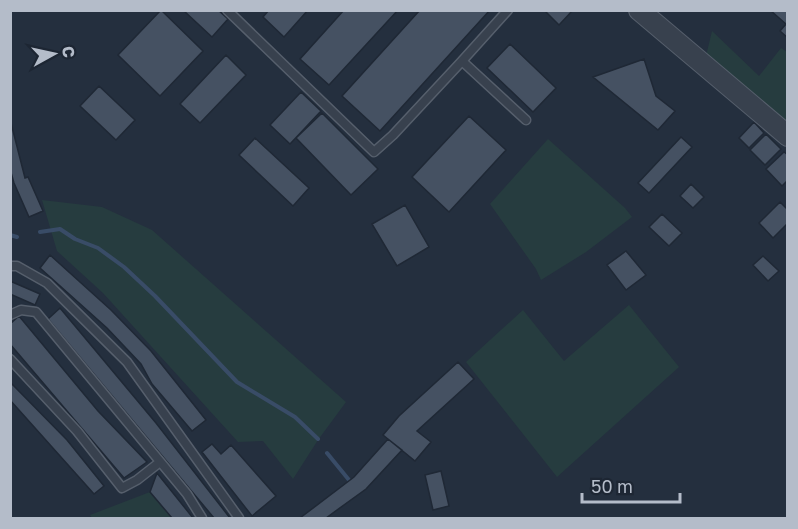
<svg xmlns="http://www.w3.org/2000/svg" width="798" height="529" viewBox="0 0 798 529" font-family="'Golos Text',sans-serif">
	<rect width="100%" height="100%" fill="#242f3e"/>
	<!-- green -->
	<path fill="#263c3f" d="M712,31l47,45 22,-28 6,4v76l-81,-72z
		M548,139l77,69 7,9 -46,35 -45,28 -5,-11 -46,-65z
		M42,200l60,7 50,23 194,172 -28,38 -25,39 -30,-38 -25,1 -135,-149 -46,-42z
		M629,305l50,62 -122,110 -91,-115 57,-52 41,51z
		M150,492l22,26h-80l-2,-3z"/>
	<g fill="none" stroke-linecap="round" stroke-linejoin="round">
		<!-- stream -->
		<path stroke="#394c67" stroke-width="4" d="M40,232l20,-3 15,10 23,9 26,19 31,29 82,86 58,35 23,22
			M10,235l7,2
			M327,453l22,27"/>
	</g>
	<!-- building -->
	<path fill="#455162" stroke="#1f2835" stroke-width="1.5" d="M161,10l42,41 -43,45 -42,-41z
		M183,10h35l10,9 -16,18z
		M269,10h39l-24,27 -21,-20z
		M344,10h54l-69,75 -29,-26z
		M420,10h70l-110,121 -38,-35z
		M544,10h29l-14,15z
		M770,10h18v28l-8,-7 6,-7z
		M510,44l46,44 -23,24 -46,-44z
		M226,55l20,20 -46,48 -20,-19z
		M644,59l12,37 19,15 -17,19 -65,-53z
		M99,86l36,34 -19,20 -36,-34z
		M301,92l20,19 -31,33 -20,-19z
		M322,113l56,56 -27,26 -55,-57z
		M469,116l37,34 -57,62 -37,-35z
		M10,119l15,59 3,-1 15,34 -14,6 -15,-34 -4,-14z
		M754,122l10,11 -15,15 -10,-10z
		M766,134l15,15 -16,16 -15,-15z
		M681,137l11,10 -43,46 -11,-10z
		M255,138l54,50 -16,18 -54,-51z
		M784,152l4,3v25l-6,6 -16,-17z
		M691,184l13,13 -11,11 -13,-12z
		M780,202l8,8v13l-15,15 -14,-15z
		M405,205l24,42 -32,19 -25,-42z
		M662,214l20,19 -13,13 -20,-19z
		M626,251l20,24 -20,15 -19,-25z
		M50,255l61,55 40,41 55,69 -14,11 -40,-47 -11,-20 -34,-36 -67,-60z
		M763,256l16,15 -11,10 -15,-16z
		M10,281l30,13 -5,11 -25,-11z
		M60,308l96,115 74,95h-16l-166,-199z
		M19,316l79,95 49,51 -23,16 -114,-134v-20z
		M458,362l16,17 -57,52 14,11 -16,19 -32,-26 16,-19z
		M10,382l57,58 37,46 -10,8 -84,-94z
		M388,439l14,11 -36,39 -40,29h-26l54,-41z
		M212,444l9,10 10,-9 45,51 -24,20 -50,-64z
		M441,471l8,35 -16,4 -8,-35z
		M157,473l36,45h-21l-22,-26z"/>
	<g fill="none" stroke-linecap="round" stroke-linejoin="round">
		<!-- service casing -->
		<g stroke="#565f6c" stroke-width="11">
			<path id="service" d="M227,10l147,142 19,-17 69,-74
				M508,10l-46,51 64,59
				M10,266h7l30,17 80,79 112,156
				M10,315l11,-5 15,2 151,182 15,24
				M10,359l67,72 45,57 15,-8 23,-18"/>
		</g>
		<!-- tertiary casing -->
		<g stroke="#565f6c" stroke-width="22">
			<path id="tertiary" d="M639,10l149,126"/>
		</g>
		<!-- service -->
		<use href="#service" stroke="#38414e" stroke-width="8"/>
		<!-- tertiary -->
		<use href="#tertiary" stroke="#38414e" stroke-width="20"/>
	</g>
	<!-- border -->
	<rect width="798" height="529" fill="none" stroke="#b4bcc9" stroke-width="24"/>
	<!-- north arrow -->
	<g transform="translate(54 54) rotate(82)" stroke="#1d2633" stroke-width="4.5" paint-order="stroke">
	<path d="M0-4.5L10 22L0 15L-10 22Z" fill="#b4bcc9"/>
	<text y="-9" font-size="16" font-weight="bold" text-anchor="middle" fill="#b4bcc9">С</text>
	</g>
	<!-- scale -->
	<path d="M582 493v9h98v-9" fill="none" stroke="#b4bcc9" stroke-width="3"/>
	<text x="591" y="493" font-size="18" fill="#b4bcc9" stroke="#1d2633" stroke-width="4.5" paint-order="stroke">50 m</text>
</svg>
